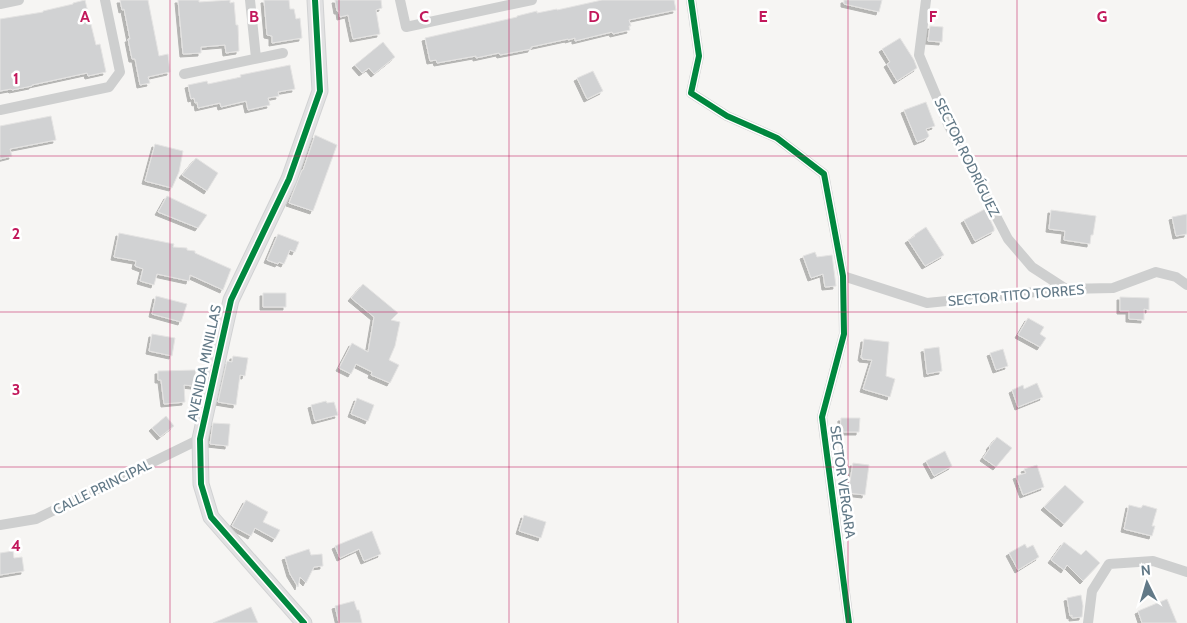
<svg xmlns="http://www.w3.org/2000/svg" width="1187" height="623" viewBox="0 0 1187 623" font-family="Cabin,sans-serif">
	<defs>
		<filter id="shadow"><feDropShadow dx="-3" dy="3" stdDeviation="0" flood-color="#0004"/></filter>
	</defs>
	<rect width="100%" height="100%" fill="#f6f5f3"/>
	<!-- building -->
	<path fill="#d1d2d3" stroke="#e5e4e3" filter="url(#shadow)" d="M85,0l11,45 4,-1 6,28 -18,4 -1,-3 -55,12v1l-20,4 -1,-1 -11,2v-72l43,-7v-1l30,-7v-1z
		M120,0h28l11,56 9,-2 2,18 -22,5 2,6 -10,2 -5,-26h-3l-4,-20h2l-6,-30 -2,1z
		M178,0h21v2l31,-2v3l4,-1 2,23h2l1,26 -13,2 -1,-8 -24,2v6l-18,1z
		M264,0h25l1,9h4l2,10 4,-1 2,20 -30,5v-7l-5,-1z
		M335,0h46l1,8 -6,2 4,24 -27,5 -5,-24 -8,2 -1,-6h-2z
		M602,0h72l2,10 -47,10 2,6h-2l1,4 -17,4 -1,-2 -37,9v-3l-7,2v-1l-37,8v2l-31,6 -1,-2 -23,5v-2l-39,7 -1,-3 -6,1 -5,-23 92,-21v-1l20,-5v2l20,-4v1z
		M844,0h38l-3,12 -35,-8z
		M930,26l13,1 -1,15 -14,-1z
		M900,38l14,22 3,8 -20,13 -10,-17 3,-2 -8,-13z
		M383,42l12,15 -21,17 -5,-6 -7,5 -7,-8z
		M290,65l5,24 -17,3 1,4 -11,2 2,7 -22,5 -2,-9 -25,6 -1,-4 -22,5 -1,-6 -2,1 -1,-5 -3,1 -3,-14 19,-4 1,3 33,-7 -1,-2z
		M593,71l10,20 -16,8 -10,-21z
		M926,102l9,24 -9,3 3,7 -2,2 -10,4 -13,-32z
		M51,116l5,24 -46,9 2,7 -12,3v-33z
		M315,135l22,10 -24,66 -24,-8 13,-33h1z
		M155,144l28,7 -4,21 -7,16 -27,-7z
		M196,158l22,15 -11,18 -25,-16z
		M167,196l40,19 -9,13 -40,-16z
		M985,209l9,19v3l-19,10 -11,-21z
		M1051,210l45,6 -3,19h-2l-1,9 -26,-4 1,-9 -16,-2z
		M1187,214v20l-11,2 -4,-19z
		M926,227l18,28 -19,11 -17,-26 7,-4 -1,-1z
		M119,233l55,11 -1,3 14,1v2l8,1v2l36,16 -8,21 -33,-15 -1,6 -32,-7 -3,11 -14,-4 3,-12 -8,-3 1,-5 -22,-4z
		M278,234l21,8 -4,10 -5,-2 -6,14 -5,-2 -1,2 -11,-4z
		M815,252l2,5 15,-2 4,31 -11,1 -2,-13 -12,4 -8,-22z
		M363,284l35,29 -7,7 9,2 -5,24 -6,14 10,5 -9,18 -19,-8 1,-3 -16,-8 -5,10 -12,-6 13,-25 16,9 6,-35 -23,-19z
		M263,293h23v14h-23z
		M156,296l31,8 -6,18 -29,-8z
		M1120,297l29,1v12l-5,-1v11l-15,-1v-8h-9z
		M1028,318l16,9 -4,7 6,4 -6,9 -22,-12z
		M152,334l23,4 -3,18 -23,-5z
		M864,339l25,3 -3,34 9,3 -5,18 -27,-8 9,-29 -10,-1 1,-1h-2z
		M939,347l3,24 -15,3 -3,-25z
		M1003,349l5,17 -12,4 -6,-17z
		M233,356l15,2 -3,18 -5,-1 -4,30 -18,-3 9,-41 5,1z
		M196,370l-2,16 -10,-1 1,17 -21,2 -3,-24h-3v-9z
		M1037,383l6,14 -25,10 -6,-17 11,-5 1,4z
		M357,398l17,7 -6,16 -17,-7z
		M326,401l1,2 7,-1 4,13 -23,6 -4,-16z
		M166,416l8,10 -14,11 -8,-9z
		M841,418h19l-1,14h-19z
		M213,423l17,1 -2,22 -18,-2z
		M997,437l15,11 -16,19 -13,-9 7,-10 -1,-1z
		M945,451l7,15 -18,10 -8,-15z
		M853,463l16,2 -4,30 -17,-2z
		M1037,465l7,22 -21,8 -7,-19 10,-3 -2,-4z
		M1065,485l19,17 -20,22 -20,-17z
		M246,500l22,12 -5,10 17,8 -5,9 -20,-11 -4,8 -19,-10z
		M1129,505l12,3 2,-3 14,4 -5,17h3l-3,10 -28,-7z
		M524,515l22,7 -5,16 -22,-7z
		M372,531l9,23 -17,7 -5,-12 -19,9 -5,-12z
		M1064,542l17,13 5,-5 14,13 -17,18 -16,-16 -3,5 -13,-10z
		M1025,544l2,4 6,-3 6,12 -21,13 -9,-17z
		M309,549l2,6 11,-1 1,12 -9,1 -8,16 -6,-6 -2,10 -8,-13 -5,-17z
		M13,551l1,7 8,-1 2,14 -24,4v-22z
		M1081,595l2,11 -1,11 -10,1v-3l-2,1 -3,-18z
		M1167,599l10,24h-35l-4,-12z
		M354,601l3,9h2l3,13h-23l-4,-17z
		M251,607l7,16h-45z"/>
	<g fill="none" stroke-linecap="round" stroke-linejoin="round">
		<!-- secondary casing -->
		<g stroke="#d1d2d3" stroke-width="17">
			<path id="secondary" d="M304,623l-93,-106 -10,-33 -1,-45 31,-139 58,-121 31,-88 -5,-91"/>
		</g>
		<!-- street -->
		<path stroke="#cecfcf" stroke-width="10" d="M250,0l6,58
			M400,0l6,27 126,-27
			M691,0l8,56 -8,37 36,23 50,22 47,36 19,102 1,58 -22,83 27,206
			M926,0l-7,55 29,69 60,115 24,28 34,22
			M0,4l19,-4
			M184,74l99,-21
			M0,110l109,-23 11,-15 -15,-72
			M843,276l84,27 139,-14 47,-1 43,-16 20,5 11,8
			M0,525l36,-6 164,-80
			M1088,623l4,-32 17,-27 44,-3 34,11"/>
		<!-- secondary -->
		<use href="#secondary" stroke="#e1e1e2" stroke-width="15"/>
		<!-- cycleway casing -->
		<g stroke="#fff" stroke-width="9">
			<path id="cycleway" d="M691,0l8,56 -8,37 36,23 50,22 47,36 19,102 1,58 -22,83 27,206
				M304,623l-93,-106 -10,-33 -1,-45 31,-139 58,-121 31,-88 -5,-91"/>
		</g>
		<!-- cycleway -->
		<use href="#cycleway" stroke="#00873e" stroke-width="6"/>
	</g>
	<!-- grid -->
	<path fill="none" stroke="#c2185b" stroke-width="1" stroke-opacity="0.55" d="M170,0v623M339,0v623M509,0v623M678,0v623M848,0v623M1017,0v623M0,156h1187M0,312h1187M0,467h1187"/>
	<g text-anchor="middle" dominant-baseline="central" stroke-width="5" stroke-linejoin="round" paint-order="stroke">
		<!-- street labels -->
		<g font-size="14" fill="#627987" stroke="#fff">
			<text transform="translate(967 157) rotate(64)">SECTOR RODRÍGUEZ</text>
			<text transform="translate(1016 295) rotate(-5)">SECTOR TITO TORRES</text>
			<text transform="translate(204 363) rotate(-78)">AVENIDA MINILLAS</text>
			<text transform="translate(843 482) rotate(82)">SECTOR VERGARA</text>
			<text transform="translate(102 487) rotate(-26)">CALLE PRINCIPAL</text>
		</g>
	</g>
	<g font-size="16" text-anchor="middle" font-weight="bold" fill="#c2185b" stroke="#fff" stroke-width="5" stroke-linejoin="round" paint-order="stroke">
		<text x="85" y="22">A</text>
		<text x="254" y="22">B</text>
		<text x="424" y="22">C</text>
		<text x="594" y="22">D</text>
		<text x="763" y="22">E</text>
		<text x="933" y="22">F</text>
		<text x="1102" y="22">G</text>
		<text x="16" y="84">1</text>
		<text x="16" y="239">2</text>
		<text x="16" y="395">3</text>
		<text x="16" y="551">4</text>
	</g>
	<!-- north arrow -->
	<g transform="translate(1147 583) rotate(355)" stroke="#ffffff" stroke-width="4" paint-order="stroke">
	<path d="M0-4L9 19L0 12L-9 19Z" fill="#627987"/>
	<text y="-8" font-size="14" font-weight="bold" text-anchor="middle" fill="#627987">N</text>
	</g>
</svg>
